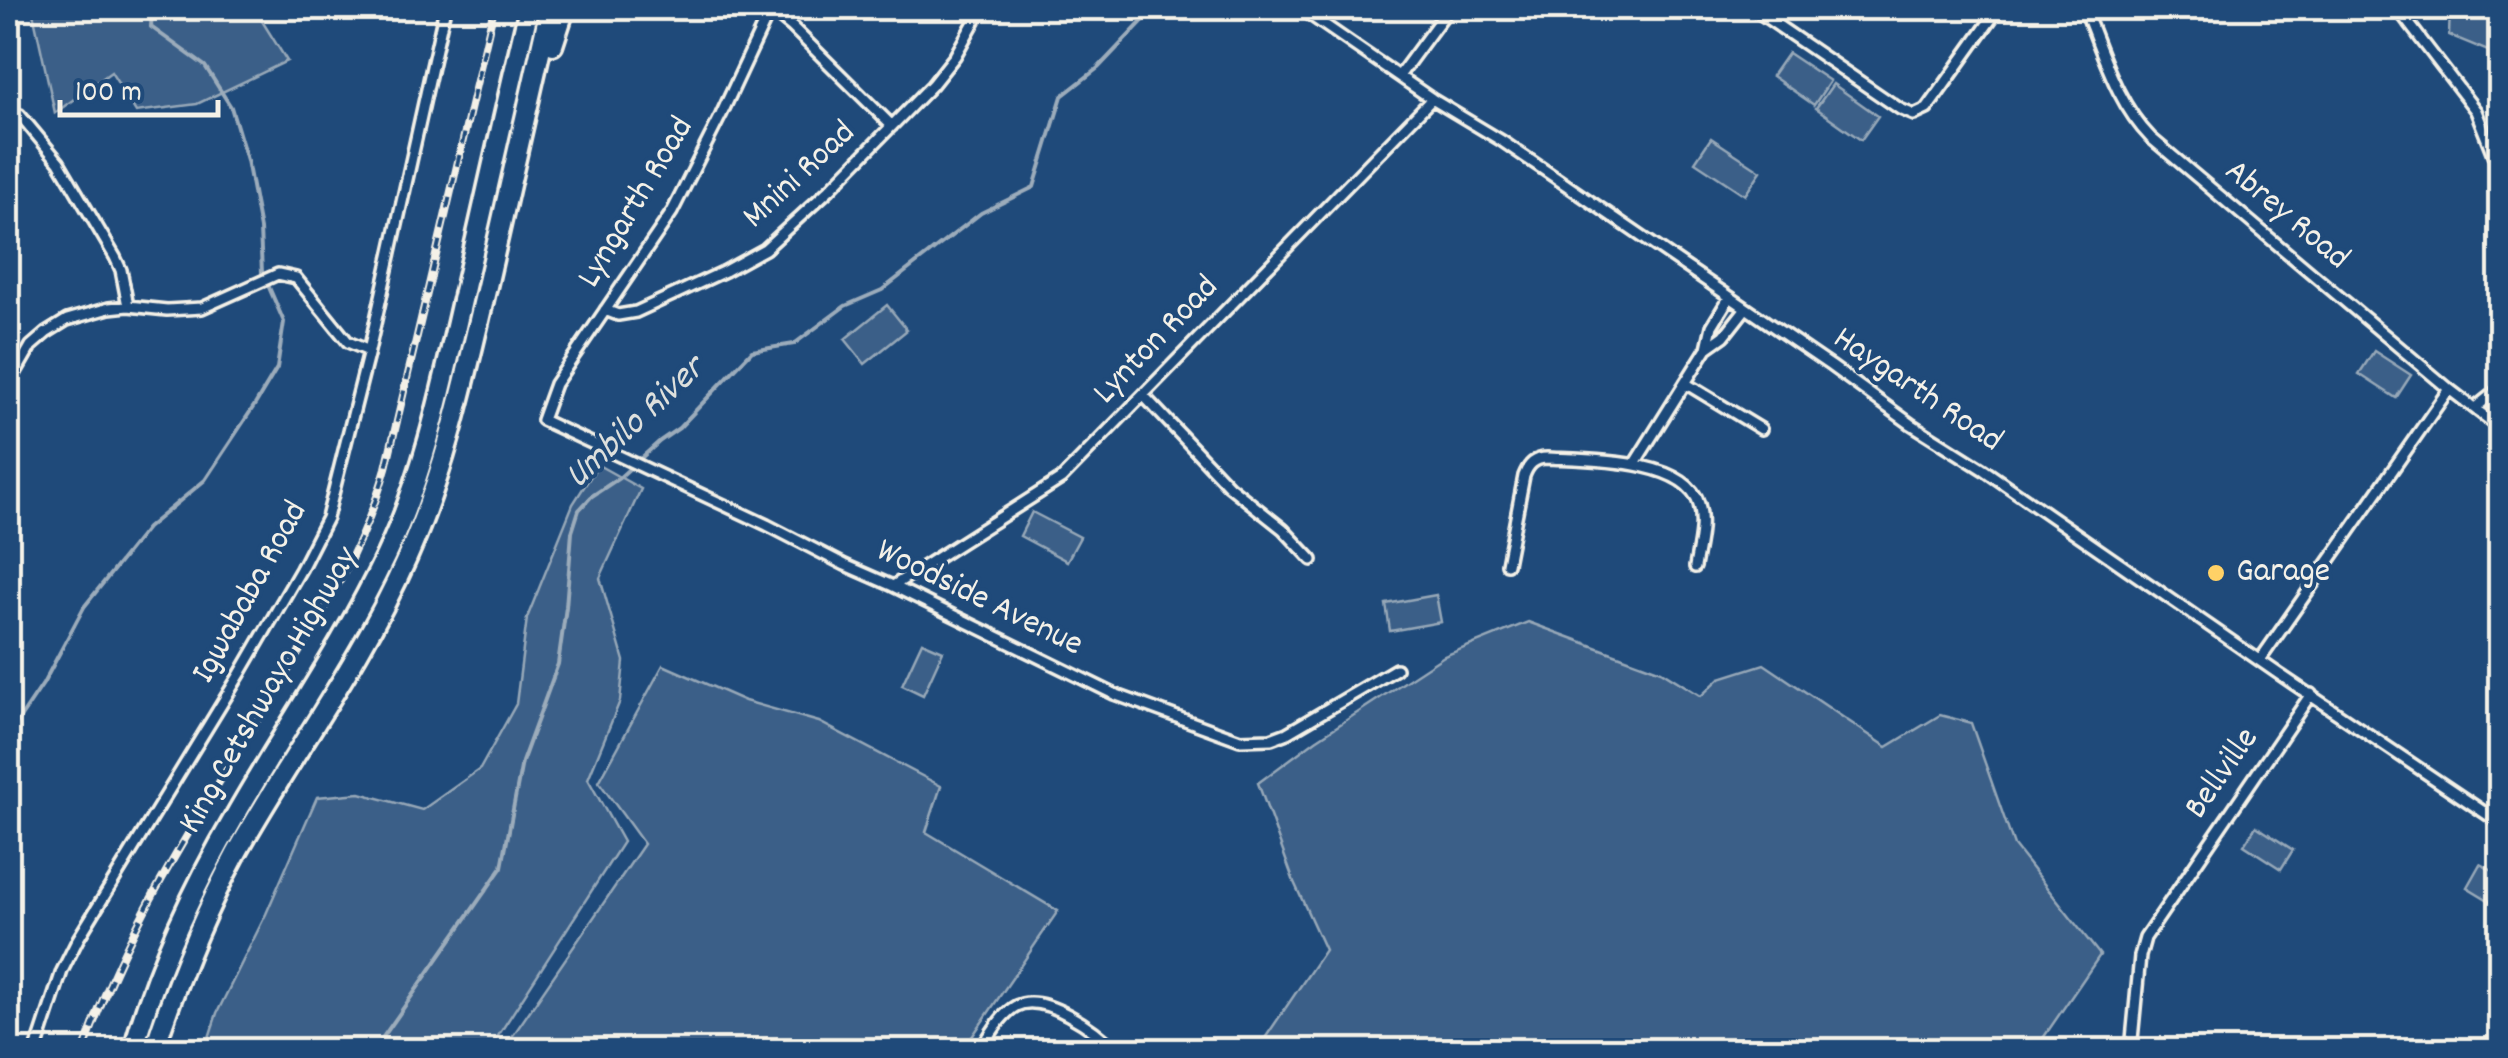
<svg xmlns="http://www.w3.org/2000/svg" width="2508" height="1058" viewBox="0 0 2508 1058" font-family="Dekko,sans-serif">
	<rect width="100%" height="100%" fill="#1f4a7a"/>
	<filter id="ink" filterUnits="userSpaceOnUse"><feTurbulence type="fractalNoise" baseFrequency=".01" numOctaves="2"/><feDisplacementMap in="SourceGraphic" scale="20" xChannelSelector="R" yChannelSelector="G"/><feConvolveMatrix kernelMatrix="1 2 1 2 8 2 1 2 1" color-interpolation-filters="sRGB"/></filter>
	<g filter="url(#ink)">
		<!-- green -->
		<path fill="#3a5f88" stroke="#97a8b8" stroke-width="2.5" d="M32,8h222l33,53 -90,43 -61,8 -25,-40 -56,41z
			M2450,8h50v48l-51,-21z
			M1788,53l42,28 -16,24 -42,-29z
			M1833,84l45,32 -17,24 -45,-32z
			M1711,138l50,33 -16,24 -50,-33z
			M887,305l20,25 -42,34 -20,-25z
			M2374,351l37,24 -15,23 -37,-24z
			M598,465l43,24 -41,89 24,83 -4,40 -32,78 35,63 -134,208h-284l12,-37 49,-99 51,-117 43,-4 62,17 58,-41 36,-65 11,-86 46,-114z
			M1032,512l48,25 -13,24 -47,-25z
			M1436,595l5,27 -51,9 -4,-27z
			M1528,622l133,49 40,25 19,-18 44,-14 123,83 53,-32 31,8 43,123 86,109 -65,95h-778l68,-100 -31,-68 -36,-99 58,-43 128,-84z
			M922,642l21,9 -20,44 -21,-10z
			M663,665l82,36 74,21 122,64 -15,46 132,79 -95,139h-460l141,-206 -45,-62z
			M2256,826l37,24 -12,19 -37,-24z
			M2480,864l20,11v32l-33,-20z"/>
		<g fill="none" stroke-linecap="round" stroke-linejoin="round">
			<!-- stream -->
			<path stroke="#9cacbb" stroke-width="4" d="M152,8l-1,19 54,39 26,41 16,53 13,69 2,44
				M8,12l10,66 -1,68 -9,55
				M8,736l35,-52 41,-77 63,-79 58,-48 51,-77 21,-35 7,-46 -16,-37
				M374,1050l128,-183 20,-105 36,-98 8,-57 6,-75 7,-22 13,-14 27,-18 41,-37 19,-13 73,-77 42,-7 51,-38 37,-16 99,-77 53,-26 28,-91 36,-28 57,-60"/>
			<!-- street casing -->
			<g stroke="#f4f1e8" stroke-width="16">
				<path id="street" d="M771,8l-50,107 -49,97 -117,172 -13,36 225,105 78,40 48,21 221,108 126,46 31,-1 16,-6 109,-64
					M1300,8l132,91 70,42 329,225 80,58 73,46 295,204 221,149
					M1752,8l148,101 14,6 13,-6 72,-101
					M2084,8c19,45 32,94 67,130l298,251 51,39
					M2397,8l79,103 24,61
					M770,9l22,18 100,99
					M1399,76l50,-68
					M20,115l39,47 56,95 6,13 7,36
					M605,310l13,5 18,-3 89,-41 40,-22 65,-60 102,-104 23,-29 27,-48
					M1707,348l17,-12 22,-28
					M1685,383l76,46
					M8,386l23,-40 15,-13 21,-13 42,-12 19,-2 39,4 35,-2 76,-34 18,4 52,64 21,9
					M1143,395l86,91 54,43 29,31
					M2475,408l25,-20
					M1635,463l72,-115 5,-22 17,-28
					M1507,564l17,-88c4,-11 10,-18 23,-18 38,2 139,0 152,46 6,20 -1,44 -4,63
					M893,586l168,-107 371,-380
					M2260,660l189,-271
					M36,1050l26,-79 16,-32 162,-265 61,-105 26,-51 42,-167 76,-343
					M980,1050c10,-14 20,-35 36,-44 28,-14 80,24 99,44
					M2131,1050l9,-94 5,-18 166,-244"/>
			</g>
			<!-- highway casing -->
			<g stroke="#f4f1e8" stroke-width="25">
				<path id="highway" d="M553,45l12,-37
					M133,1050c23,-82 59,-160 102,-234 50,-88 108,-170 151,-261 37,-78 55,-162 74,-246 23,-100 45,-201 69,-301
					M154,1050c22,-67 48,-133 82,-196 55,-99 125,-191 171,-296 39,-88 59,-182 81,-276 20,-92 41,-183 62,-274"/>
			</g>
			<!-- street -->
			<use href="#street" stroke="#1f4a7a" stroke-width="9"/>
			<!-- highway -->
			<use href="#highway" stroke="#1f4a7a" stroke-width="18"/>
			<!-- rail casing -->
			<g stroke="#f4f1e8" stroke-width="8">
				<path id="rail" d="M84,1050c43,-128 120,-242 190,-357 45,-73 88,-141 112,-225l108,-460"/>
			</g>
			<!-- rail -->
			<use href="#rail" stroke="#1f4a7a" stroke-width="4" stroke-dasharray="11" stroke-linecap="butt"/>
		</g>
	</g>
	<!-- markers -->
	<circle fill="#ffd166" stroke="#1f4a7a" stroke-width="4" cx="2216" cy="573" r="10"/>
	<g text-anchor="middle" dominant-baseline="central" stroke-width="8" stroke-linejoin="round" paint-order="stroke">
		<!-- street labels -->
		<g font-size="35" fill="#f4f1e8" stroke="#1f4a7a">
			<text transform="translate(800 176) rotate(-43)">Mnini Road</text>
			<text transform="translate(637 203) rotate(-59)">Lyngarth Road</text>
			<text transform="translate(2286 216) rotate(40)">Abrey Road</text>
			<text transform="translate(1157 341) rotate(-46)">Lynton Road</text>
			<text transform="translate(1917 391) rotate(34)">Haygarth Road</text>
			<text transform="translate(251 593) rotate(-61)">Igwababa Road</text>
			<text transform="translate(979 599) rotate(26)">Woodside Avenue</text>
			<text transform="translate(270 691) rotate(-60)">King Cetshwayo Highway</text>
			<text transform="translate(2223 774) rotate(-55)">Bellville</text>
		</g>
		<!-- poi labels -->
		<g font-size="35" fill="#f4f1e8" stroke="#1f4a7a" text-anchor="start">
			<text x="2236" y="573">Garage</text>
		</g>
		<!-- water labels -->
		<g font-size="38" font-style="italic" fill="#dee0dd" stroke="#1f4a7a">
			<text transform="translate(636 424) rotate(-43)">Umbilo River</text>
		</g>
	</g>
	<!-- margin -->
	<rect width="2508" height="1058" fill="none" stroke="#1f4a7a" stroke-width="40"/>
	<rect x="20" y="20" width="2468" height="1018" fill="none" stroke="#f4f1e8" stroke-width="4" filter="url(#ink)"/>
	<!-- scale -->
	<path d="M60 100v15h158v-15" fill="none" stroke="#f4f1e8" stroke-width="5"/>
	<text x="75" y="100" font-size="30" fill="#f4f1e8" stroke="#1f4a7a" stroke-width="8" paint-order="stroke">100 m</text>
</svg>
